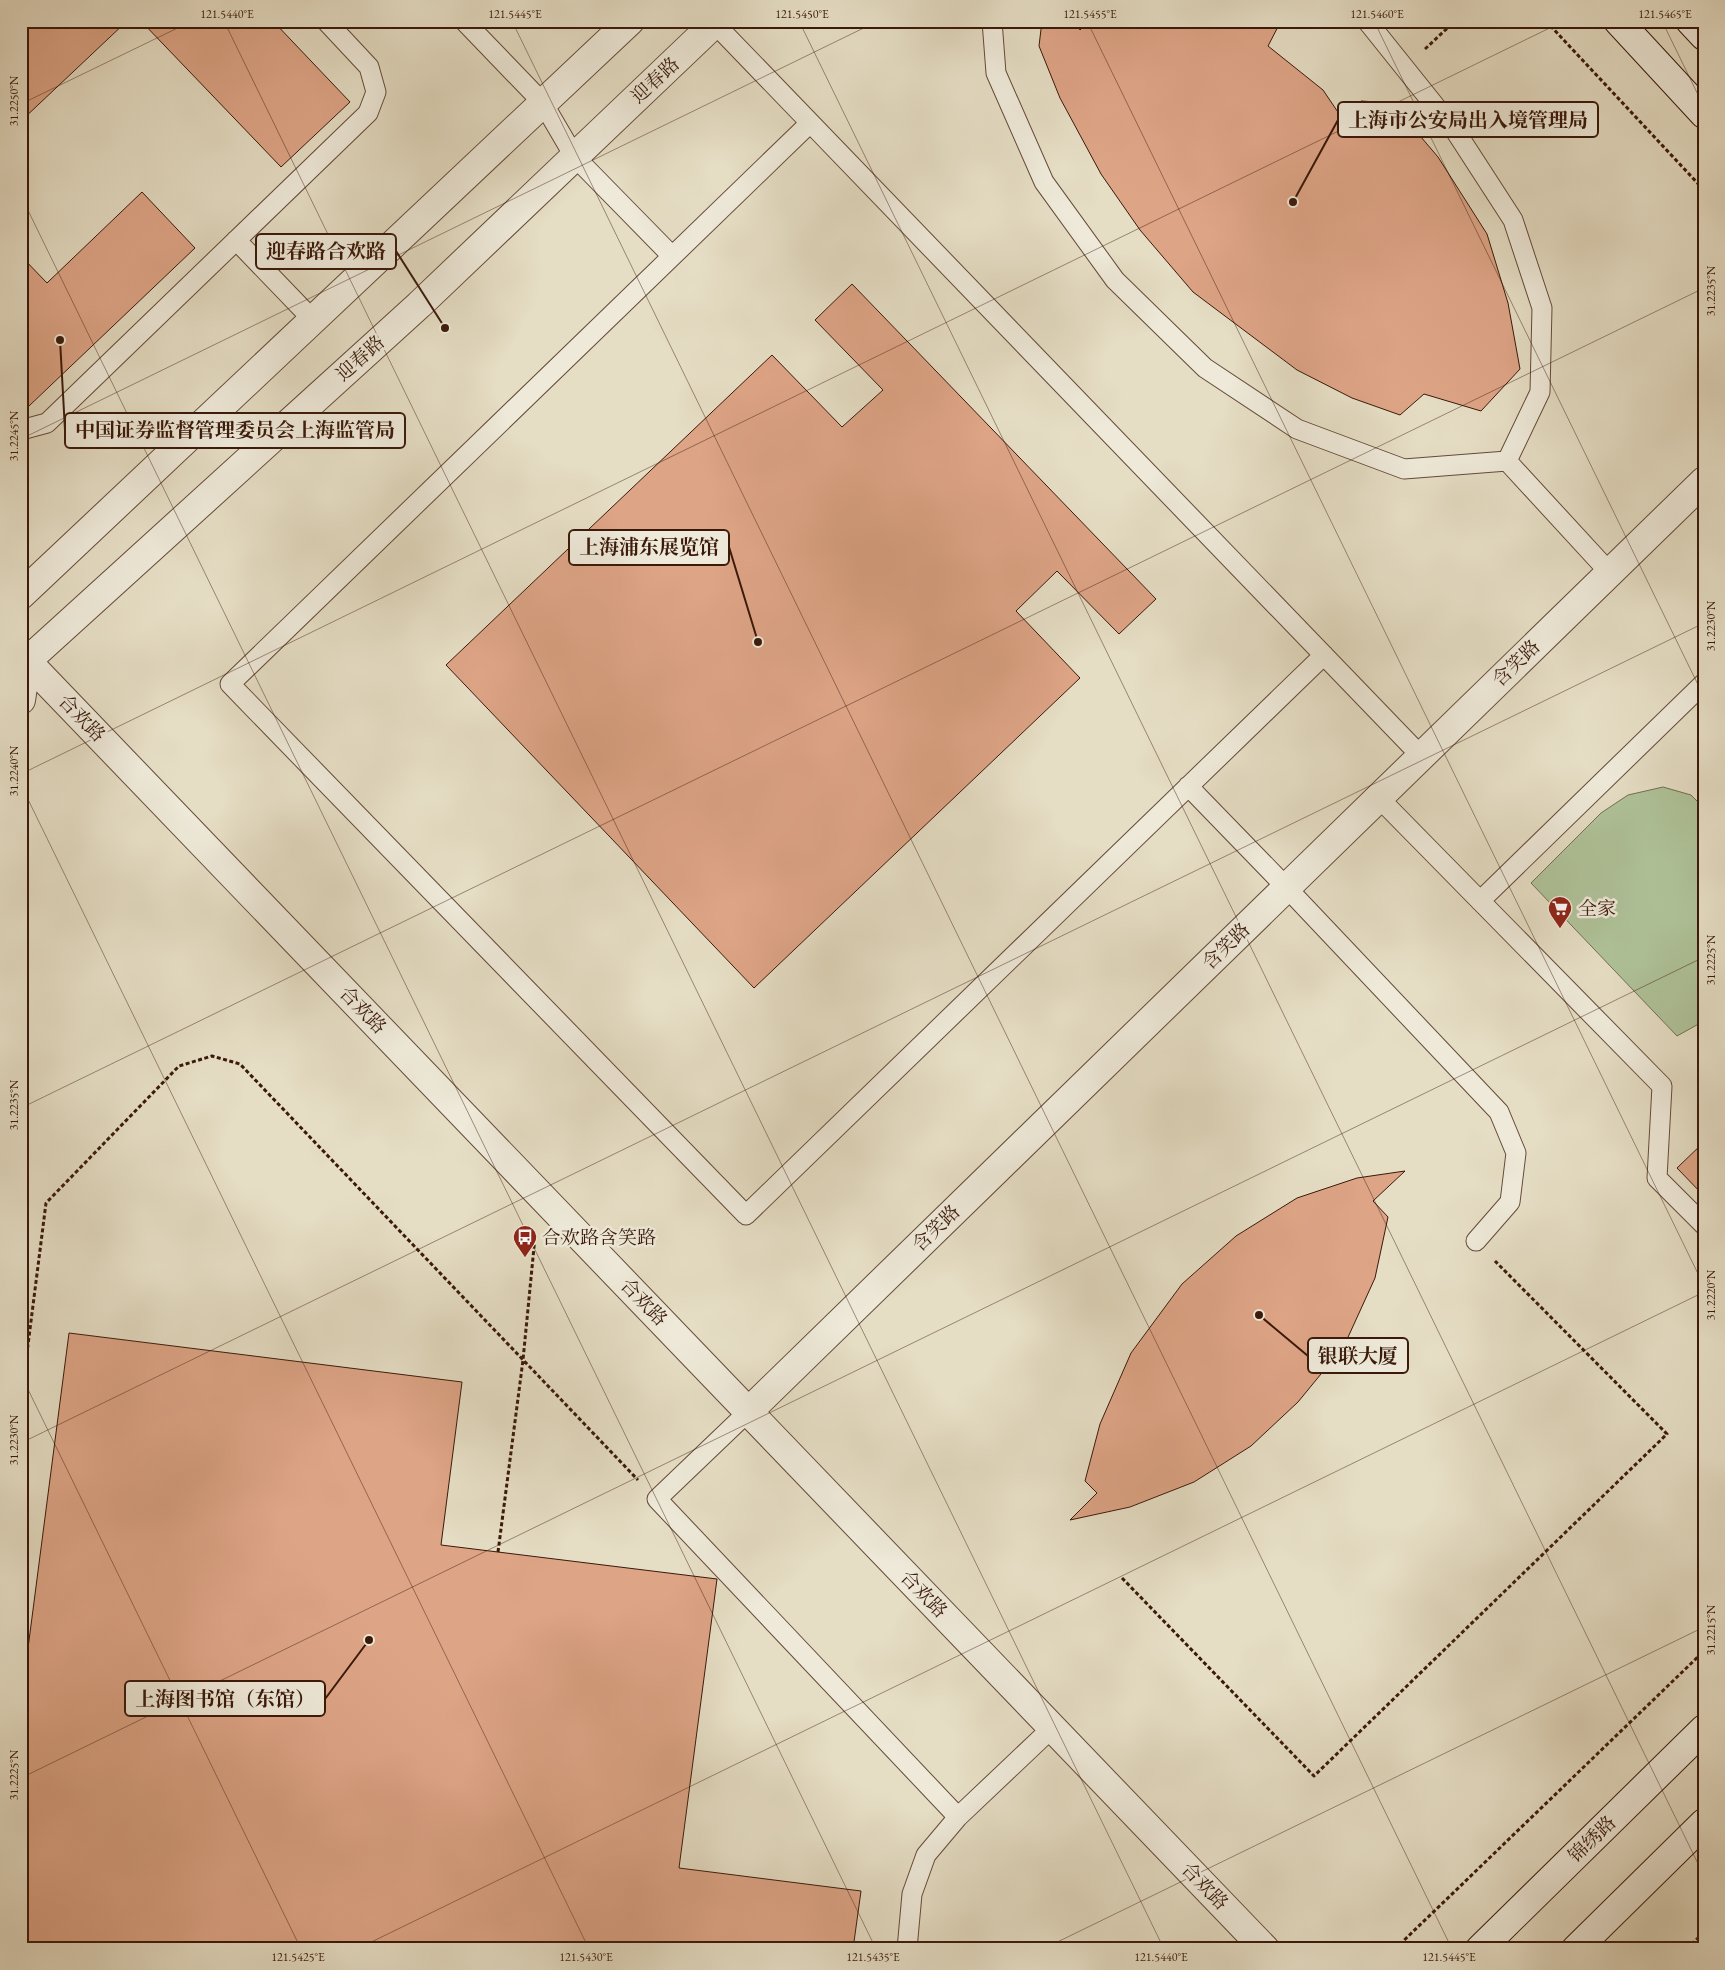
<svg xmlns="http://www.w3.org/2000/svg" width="1725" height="1970" viewBox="0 0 1725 1970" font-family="'EB Garamond','Noto Serif SC',serif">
	<rect width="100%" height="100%" fill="#e5ddc4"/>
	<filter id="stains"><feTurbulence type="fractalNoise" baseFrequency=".004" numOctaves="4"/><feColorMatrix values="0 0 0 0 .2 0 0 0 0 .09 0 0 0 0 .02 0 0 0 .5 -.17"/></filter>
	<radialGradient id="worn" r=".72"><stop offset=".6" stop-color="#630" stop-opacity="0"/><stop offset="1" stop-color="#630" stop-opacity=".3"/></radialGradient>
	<!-- green -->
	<path fill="#afc299" stroke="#746e52" d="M1663,787l28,8 13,13v213l-27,15 -146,-153 70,-70 27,-18z"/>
	<!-- building -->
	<path fill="#dda486" stroke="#3a190a" d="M21,21h106l-106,100z
		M141,21h132l77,81 -69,65z
		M1042,21h32l6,9 9,-9h192l-13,25 55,44 21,31 17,-20 31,2 46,54 49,77 21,69 12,66 -39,42 -57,-17 -24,21 -48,-17 -55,-28 -104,-78 -53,-62 -39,-56 -41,-76 -21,-52z
		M142,192l53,56 -166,158 -8,-9v-141l26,27z
		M852,284l304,315 -37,35 -62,-63 -41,40 64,67 -326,310 -308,-323 326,-310 70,72 41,-37 -68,-70z
		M1704,1142v54l-27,-28z
		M1405,1171l-32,30 15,16 -13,61 -31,68 -46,56 -47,44 -57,36 -64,25 -60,13 27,-27 -12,-12 15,-57 31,-71 51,-69 54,-48 61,-38 60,-20z
		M69,1333l393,49 -21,163 276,34 -38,289 182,23 -8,58h-832v-247z"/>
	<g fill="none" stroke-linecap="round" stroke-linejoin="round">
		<!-- service casing -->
		<g stroke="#654a38" stroke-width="21">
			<path id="service" d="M464,21l79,82 31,53 98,100
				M992,21l4,52 48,109 71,98 90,88 92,61 107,40 103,-8
				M1367,21l89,111 57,88 29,88 -2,84 -33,69
				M715,24l706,732
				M810,123l-580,561 516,531 578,-560
				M236,240l77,80
				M21,430l26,-7 321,-310 8,-21 -7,-25 -43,-46
				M1507,461l103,112
				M1188,786l98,101 213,225 17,41 -6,49 -34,39
				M1378,797l284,289 -5,92 47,47
				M1480,901l224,-218
				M749,1411l-92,88 301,318 95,-90
				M907,1949l5,-55 14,-39 32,-38"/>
		</g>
		<!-- minor casing -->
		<g stroke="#654a38" stroke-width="30">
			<path id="minor" d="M749,1411l955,-930"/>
		</g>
		<!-- tertiary casing -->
		<g stroke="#654a38" stroke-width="30">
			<path id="tertiary" d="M21,595l609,-574
				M21,655l1244,1294
				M21,700l6,-39 392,-356 298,-284"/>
		</g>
		<!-- secondary casing -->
		<g stroke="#3a190a" stroke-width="30">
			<path id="secondary" d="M1618,21l86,93
				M1690,21l14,15
				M1480,1949l224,-220
				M1576,1949l128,-126"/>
		</g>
		<!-- path -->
		<path stroke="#3a190a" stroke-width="3" stroke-dasharray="4 2.5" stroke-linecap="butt" d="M1546,21l158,169
			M1425,49l30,-28
			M21,1400l25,-197 133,-137 33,-10 28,8 398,416
			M498,1552l25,-192 12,-123
			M1122,1578l192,198 353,-342 -172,-173
			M1395,1949l309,-298
			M1687,1949l17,-17"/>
		<!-- service -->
		<use href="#service" stroke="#eee9d9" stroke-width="19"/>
		<!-- minor -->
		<use href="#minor" stroke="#eee9d9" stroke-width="28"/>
		<!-- tertiary -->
		<use href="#tertiary" stroke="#eee9d9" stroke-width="28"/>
		<!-- secondary -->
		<use href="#secondary" stroke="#eee9d9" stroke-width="28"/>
	</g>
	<!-- ticks -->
	<path fill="none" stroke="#3a190a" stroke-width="1" stroke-opacity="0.45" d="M224,21l940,1928M512,21l940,1928M799,21l905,1855M1087,21l617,1265M1374,21l330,676M1662,21l42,86M21,104l171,-83M21,196l855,1753M21,439l857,-418M21,774l1543,-753M21,785l568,1164M21,1108l1683,-820M21,1375l280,574M21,1443l1683,-820M21,1778l1683,-821M357,1949l1347,-657M1043,1949l661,-322"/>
	<!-- icons -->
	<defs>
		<g id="supermarket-pin" transform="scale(1.25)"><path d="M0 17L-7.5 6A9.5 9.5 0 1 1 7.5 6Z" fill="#8f2418" stroke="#eee9d9"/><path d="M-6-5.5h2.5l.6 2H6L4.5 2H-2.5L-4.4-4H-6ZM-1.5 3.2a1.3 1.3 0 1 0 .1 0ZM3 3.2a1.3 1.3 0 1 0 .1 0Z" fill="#fff"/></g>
		<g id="bus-pin" transform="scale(1.25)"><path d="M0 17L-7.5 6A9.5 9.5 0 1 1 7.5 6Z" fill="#8f2418" stroke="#eee9d9"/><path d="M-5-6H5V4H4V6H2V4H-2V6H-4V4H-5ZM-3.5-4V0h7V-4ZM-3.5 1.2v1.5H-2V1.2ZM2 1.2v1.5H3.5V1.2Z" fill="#fff"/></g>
	</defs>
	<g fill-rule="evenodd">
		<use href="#supermarket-pin" x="1560" y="908"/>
		<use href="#bus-pin" x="525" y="1237"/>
	</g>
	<g text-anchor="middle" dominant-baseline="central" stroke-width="5" stroke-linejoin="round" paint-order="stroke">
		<!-- street labels -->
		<g font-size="19" fill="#3a190a" stroke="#eee9d9">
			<text transform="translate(655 80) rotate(-43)">迎春路</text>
			<text transform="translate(360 358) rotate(-42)">迎春路</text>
			<text transform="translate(1516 663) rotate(-44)">含笑路</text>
			<text transform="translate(82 718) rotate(46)">合欢路</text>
			<text transform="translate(1226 946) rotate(-44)">含笑路</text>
			<text transform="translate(363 1010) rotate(46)">合欢路</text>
			<text transform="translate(936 1228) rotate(-44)">含笑路</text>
			<text transform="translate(644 1302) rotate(46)">合欢路</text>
			<text transform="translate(924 1594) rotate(46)">合欢路</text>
			<text transform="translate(1592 1839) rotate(-44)">锦绣路</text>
			<text transform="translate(1205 1886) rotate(46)">合欢路</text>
		</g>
		<!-- poi labels -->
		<g font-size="19" fill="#3a190a" stroke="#eee9d9" text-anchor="start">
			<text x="1578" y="908">全家</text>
			<text x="542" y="1237">合欢路含笑路</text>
		</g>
	</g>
	<!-- callouts -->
	<path fill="none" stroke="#3a190a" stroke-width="2" d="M1293 202L1338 120M445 328L396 251M60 340L65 430M758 642L729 547M1259 1315L1308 1356M369 1640L325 1699"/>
	<g fill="#3a190a" stroke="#eee9d9" stroke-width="2">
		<circle cx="1293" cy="202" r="5"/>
		<circle cx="445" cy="328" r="5"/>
		<circle cx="60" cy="340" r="5"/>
		<circle cx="758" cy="642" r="5"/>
		<circle cx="1259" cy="1315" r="5"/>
		<circle cx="369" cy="1640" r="5"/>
	</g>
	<g fill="#eee9d9" stroke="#3a190a" stroke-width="2">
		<rect x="1338" y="102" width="260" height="35" rx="5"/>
		<rect x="256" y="234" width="140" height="35" rx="5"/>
		<rect x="65" y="413" width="340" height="35" rx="5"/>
		<rect x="569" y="530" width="160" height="35" rx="5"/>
		<rect x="1308" y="1338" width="100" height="35" rx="5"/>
		<rect x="125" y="1681" width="200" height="35" rx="5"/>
	</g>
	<g font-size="20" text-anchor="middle" font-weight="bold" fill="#3a190a">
		<text x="1468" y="127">上海市公安局出入境管理局</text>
		<text x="326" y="258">迎春路合欢路</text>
		<text x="235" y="437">中国证券监督管理委员会上海监管局</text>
		<text x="649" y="554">上海浦东展览馆</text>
		<text x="1358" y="1363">银联大厦</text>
		<text x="225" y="1706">上海图书馆（东馆）</text>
	</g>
	<!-- margin -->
	<rect width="1725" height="1970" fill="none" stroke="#e5ddc4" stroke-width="55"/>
	<rect x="28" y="28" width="1670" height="1914" fill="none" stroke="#3a190a" stroke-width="2"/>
	<g font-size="12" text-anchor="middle" fill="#3a190a">
		<text x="227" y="18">121.5440°E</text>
		<text x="515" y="18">121.5445°E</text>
		<text x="802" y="18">121.5450°E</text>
		<text x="1090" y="18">121.5455°E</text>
		<text x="1377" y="18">121.5460°E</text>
		<text x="1665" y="18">121.5465°E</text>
		<text transform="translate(14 101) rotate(-90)" y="4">31.2250°N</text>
		<text transform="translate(1711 291) rotate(-90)" y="4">31.2235°N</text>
		<text transform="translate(14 436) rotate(-90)" y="4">31.2245°N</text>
		<text transform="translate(1711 626) rotate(-90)" y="4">31.2230°N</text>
		<text transform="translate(14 771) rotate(-90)" y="4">31.2240°N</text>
		<text transform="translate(1711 960) rotate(-90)" y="4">31.2225°N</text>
		<text transform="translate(14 1105) rotate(-90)" y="4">31.2235°N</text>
		<text transform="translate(1711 1295) rotate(-90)" y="4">31.2220°N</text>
		<text transform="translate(14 1440) rotate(-90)" y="4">31.2230°N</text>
		<text transform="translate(1711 1630) rotate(-90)" y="4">31.2215°N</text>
		<text transform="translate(14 1775) rotate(-90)" y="4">31.2225°N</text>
		<text x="298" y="1961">121.5425°E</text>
		<text x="586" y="1961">121.5430°E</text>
		<text x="873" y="1961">121.5435°E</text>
		<text x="1161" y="1961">121.5440°E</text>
		<text x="1449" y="1961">121.5445°E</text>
	</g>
	<rect width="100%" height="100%" filter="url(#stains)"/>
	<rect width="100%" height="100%" fill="url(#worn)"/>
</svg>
